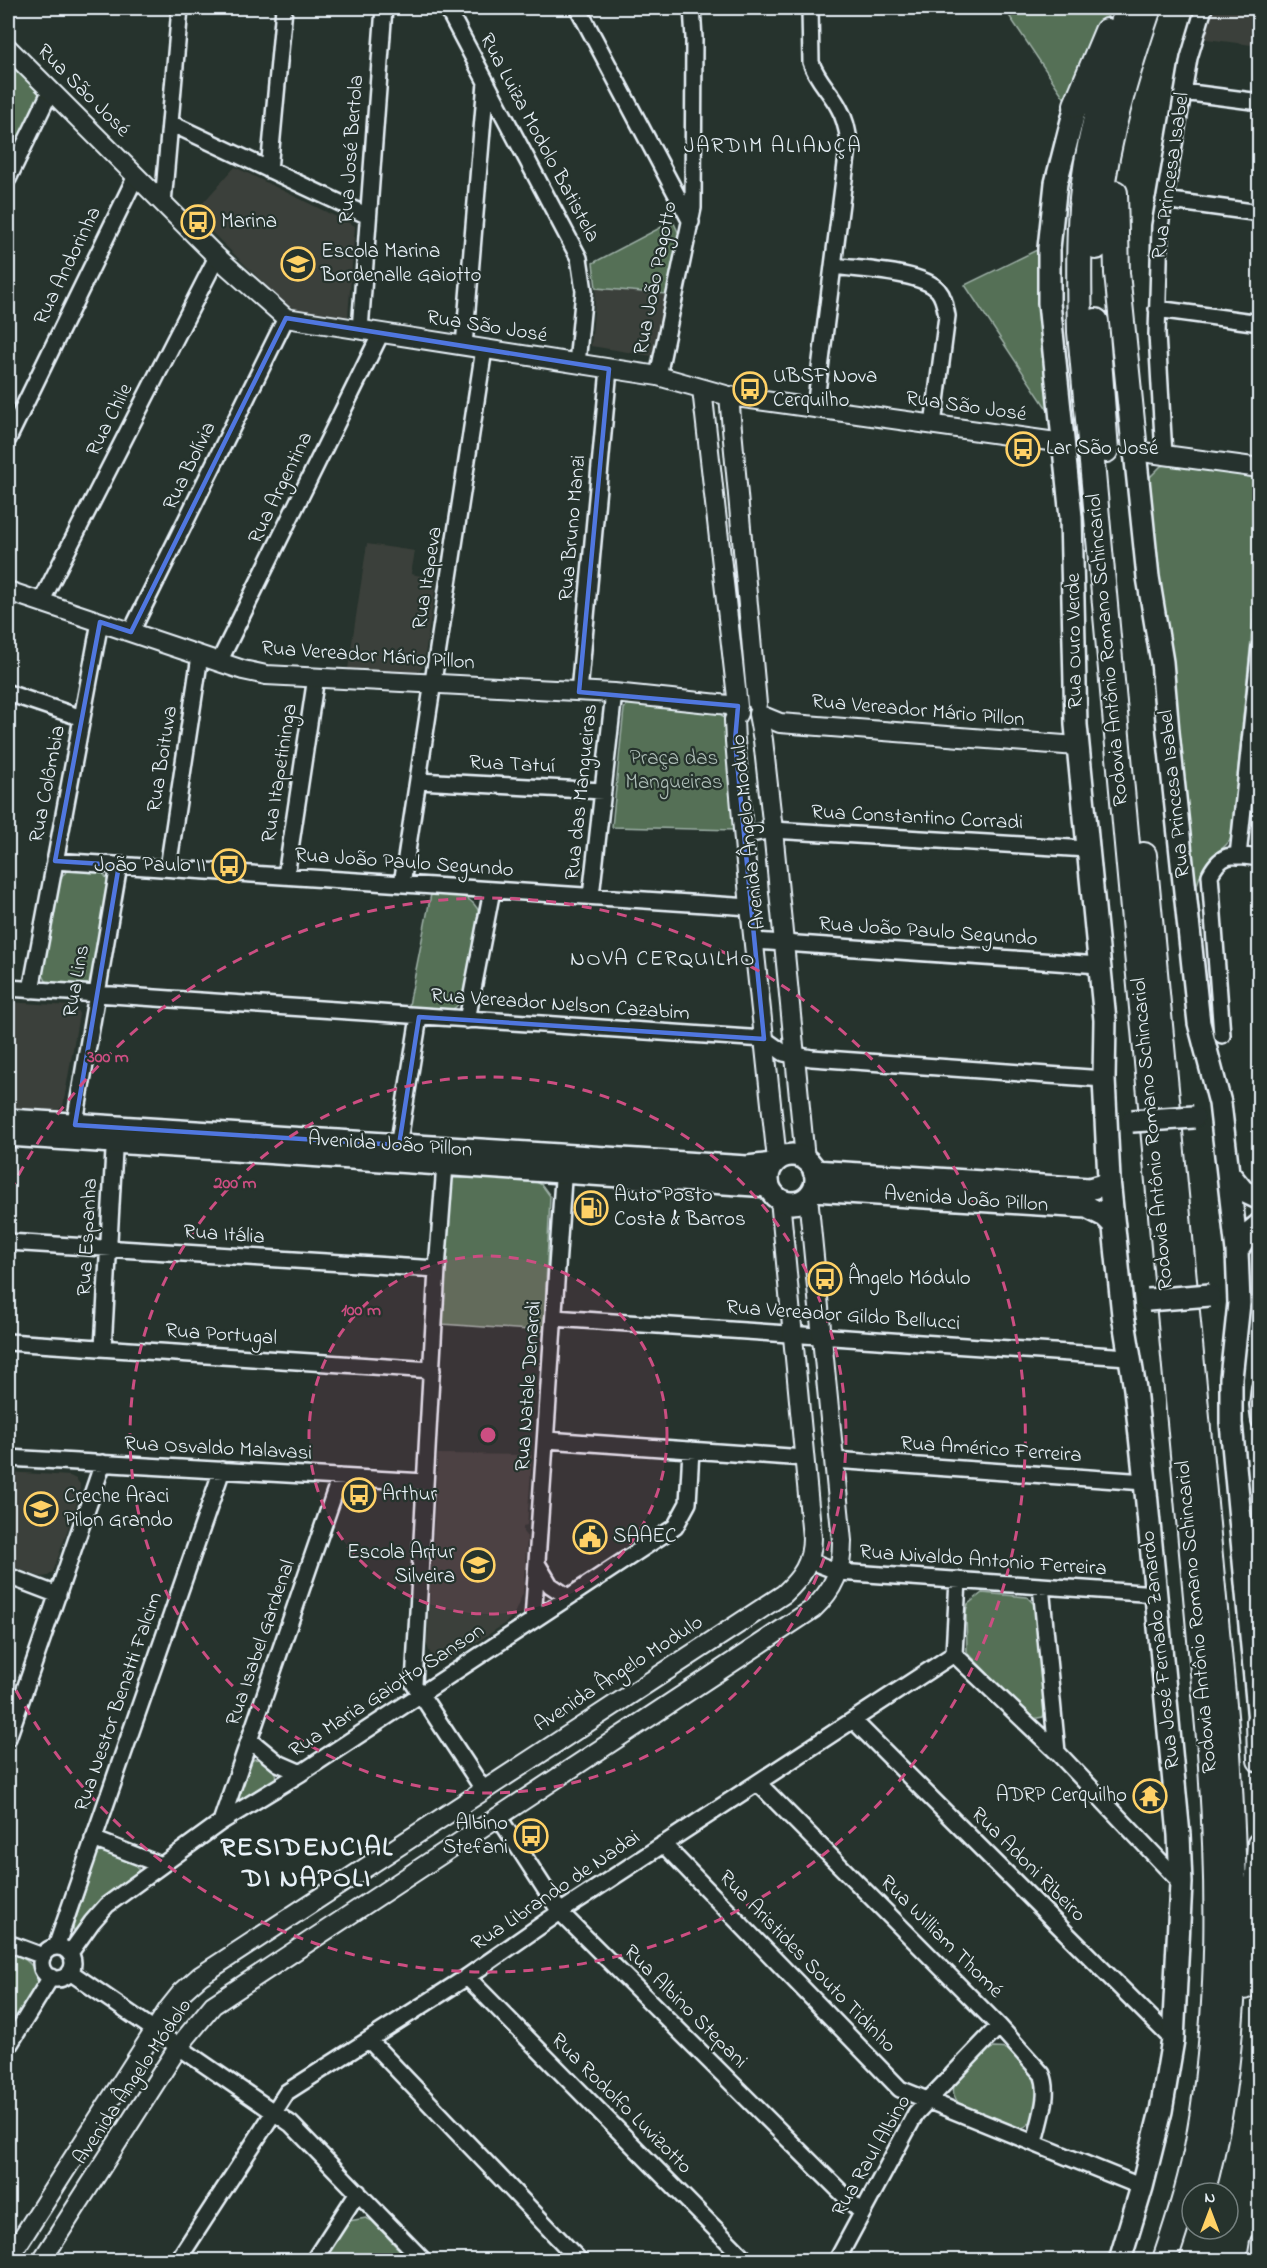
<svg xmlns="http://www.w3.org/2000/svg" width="1267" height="2268" viewBox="0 0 1267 2268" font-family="'Indie Flower',sans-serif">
	<rect width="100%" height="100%" fill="#26332d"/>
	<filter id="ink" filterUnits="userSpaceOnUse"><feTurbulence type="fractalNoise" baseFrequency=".0167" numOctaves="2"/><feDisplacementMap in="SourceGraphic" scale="12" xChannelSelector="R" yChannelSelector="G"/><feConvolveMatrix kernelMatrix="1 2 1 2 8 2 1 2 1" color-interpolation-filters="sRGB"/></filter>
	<g filter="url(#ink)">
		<!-- built -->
		<path fill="#3b403a" d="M1194,8h65v38l-74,-10z
			M235,167l120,59 -7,91 -54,-8 -11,-7 -90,-88z
			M596,288l70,6 -14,62 -61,-10z
			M367,544l48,7 -4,23 26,5 -14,88 -5,5 -70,-3z
			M8,1002l62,4 6,2 3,6 -16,92 -9,8 -46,-2z
			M438,1454l94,1 -5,70 -4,1v6l4,5 -4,56 -9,21 -8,9 -56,37 -9,2 -9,-4 -5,-13z
			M8,1472l62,4 6,3 4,5v10l-27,78 -5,4 -7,1 -33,-12z"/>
		<!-- green -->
		<path fill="#547056" stroke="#9eb0a7" stroke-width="1.5" d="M1004,8h95l9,9 -41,85z
			M8,61l35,35 -35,68z
			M673,221l6,13 -13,60 -70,-6 -3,-25z
			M1041,248l10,167 -86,-130z
			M1173,464l86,13v83l-28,278c-4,9 -11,11 -18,17 -9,8 -13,19 -16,30l13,152 -53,-443 -9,-115 13,-13z
			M632,702l87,8 7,13 9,107 -123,-3 12,-118 3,-5z
			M69,870l33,2 6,8 2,8 -16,83 -4,13c-14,3 -30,2 -44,-3l-4,-8 18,-96z
			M431,894c20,1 42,-2 49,21l-17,82c-10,23 -33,14 -55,13z
			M451,1178l80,1 11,6 8,11 -6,135 -103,-7z
			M982,1593l45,4 7,7 3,8 8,99 -2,6 -11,2 -65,-67 -1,-40 2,-8z
			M255,1759l9,1 11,8 2,10 -3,4 -38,23 15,-44z
			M103,1851l33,13 2,4v5l-36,27 -28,31 -1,-4 25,-75z
			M8,1951c54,20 20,51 0,84z
			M994,2048c6,0 12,0 18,3 9,7 23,21 27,32 3,12 -3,42 -18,45 -14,2 -47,-17 -61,-23 -7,-8 -8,-14 -5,-24l32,-31z
			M366,2218l6,3 37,39h-87l27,-39z"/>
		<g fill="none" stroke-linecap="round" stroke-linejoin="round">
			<!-- minor casing -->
			<g stroke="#e8f1f8" stroke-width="20">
				<path id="minor" d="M447,8l132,250 5,33 -7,73
					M578,8l113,214
					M810,8l1,54c5,17 20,30 28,46 6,10 8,21 10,32l-34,268
					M1183,92l77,10
					M170,123l198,93
					M269,170l15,-162
					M8,179l43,-89
					M1164,200l96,13
					M163,203l17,-195
					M834,266c25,4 87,5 104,24 6,7 7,16 9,26l-14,109
					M1157,309l103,14
					M360,330l24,-322
					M464,346l22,-264
					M658,376l35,-168 1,-170 -2,-30
					M8,439l128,-263
					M1164,455l-7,-121 3,-108 29,-168 15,-50
					M41,602l176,-345
					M131,632l155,-314
					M219,662l162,-329
					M579,692l30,-323
					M8,693l74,25
					M418,781l185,10
					M744,835l29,-5 314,19
					M1238,856l22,-209
					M55,861l695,46
					M168,868l32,-212
					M286,876l30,-199
					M402,884l82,-535
					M591,896l23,-203
					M754,941l345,24
					M8,988l756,51 20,14 28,5 292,21
					M31,990l69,-368
					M467,1020l25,-130
					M1222,1035l-12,-160c13,-25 25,-20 50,-17
					M73,1134l46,-269
					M397,1153l22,-136
					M445,1165l-8,104 -23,415 69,105
					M8,1242l429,27
					M554,1318l574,39
					M8,1342l424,28
					M103,1348l12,-215
					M1260,1387l-2,18 2,16
					M547,1440l257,18
					M8,1458l417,24
					M834,1460l311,22
					M810,1561l29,11 317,22
					M538,1565l12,20 18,12
					M8,1576l50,19
					M1041,1586l16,166
					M533,1620l31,-455
					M954,1654l103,98 124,131
					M853,1720l320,320
					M8,1738l95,-275
					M250,1740l28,23 23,10
					M758,1783l241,243 43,48c9,20 -3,48 -7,69
					M498,1816l62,96 302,301
					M221,1822l119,-345
					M93,1839l68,26
					M663,1844l237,245 242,98
					M8,1943l35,13
					M56,1947l166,-477
					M41 1963a16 16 0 1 1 32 0a16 16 0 1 1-32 0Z
					M70,1953l22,-31 15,-17 114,-83 80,-49 374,-246 13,-24 3,-53
					M70,1972l221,152 132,136
					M467,1977l279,283
					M370,2041l209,219
					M8,2047l43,-70
					M178,2260l109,-168 180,-115 93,-65 394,-258 4,-74
					M314,2260l44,-68
					M837,2260l79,-147 83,-87"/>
			</g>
			<!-- tertiary casing -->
			<g stroke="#e8f1f8" stroke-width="22">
				<path id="tertiary" d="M8,48l209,209 69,61 372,58 71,20 334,47
					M729,396l28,308
					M1135,451l125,17
					M8,591l235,79 23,5 348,18 124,13 -36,-317
					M738,713l-4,7 1,21 15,166 27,253
					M758,714l5,26 10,90 32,329
					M758,714l22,9 297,23
					M8,2260l161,-252 12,-15 19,-17 584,-382c18,-17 28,-31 28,-56l-32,-339
					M42,2260l137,-214 34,-41 600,-396c21,-20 29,-39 29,-68l-34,-345
					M1257,2260l3,-18"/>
			</g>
			<!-- secondary casing -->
			<g stroke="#e8f1f8" stroke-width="26">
				<path id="secondary" d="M1076,105l-20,78 -7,65v55l22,214 5,208 29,295 -1,59 5,100 14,136 12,74 10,93 34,353 2,48 -8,157 -12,71 -19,76 -22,73
					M1135,451l13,126 14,85 6,70 31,291 21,80 17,148 2,52 -8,75v45l28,298
					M8,1120l739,47 26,-3
					M8,1135l761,51
					M768 1179a24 24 0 1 1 48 0a24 24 0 1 1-48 0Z
					M814,1171l275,18 14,-4 6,-6
					M1229,1174l14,17 17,8
					M813,1190l274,17 18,9 9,9
					M1237,1251l11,-17 12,-10"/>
			</g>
			<!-- trunk casing -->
			<g stroke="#e8f1f8" stroke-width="28">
				<path id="trunk" d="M1128,8c-22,64 -41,132 -47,200 -3,42 -2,83 -1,124l129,1406c10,133 13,272 -11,404 -7,40 -20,80 -33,118
					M1076,105l31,-74
					M1115,193l2,80 18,178
					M1096,247c5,-88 25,-157 53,-239
					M1096,321l10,129
					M1144,855l83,882c10,152 16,308 -25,456
					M1259,1721l1,39
					M1244,1987c10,-47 13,-95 16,-143"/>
			</g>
			<!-- minor -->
			<use href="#minor" stroke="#26332d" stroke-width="15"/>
			<!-- tertiary -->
			<use href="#tertiary" stroke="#26332d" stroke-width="18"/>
			<!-- secondary -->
			<use href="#secondary" stroke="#26332d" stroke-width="21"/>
			<!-- trunk -->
			<use href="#trunk" stroke="#26332d" stroke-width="24"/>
			<!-- secondary-bridge casing -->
			<g stroke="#e8f1f8" stroke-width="26" stroke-linecap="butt">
				<path id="secondary-bridge" d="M1132,1121l62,-4
					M1148,1300l62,-5"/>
			</g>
			<!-- secondary-bridge -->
			<use href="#secondary-bridge" stroke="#26332d" stroke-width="21"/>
		</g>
	</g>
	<!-- marked area -->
	<path fill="none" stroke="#5077e0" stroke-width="4.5" stroke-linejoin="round" d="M286,318l323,51 -30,323 159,14 -3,35 29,298 -345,-22 -20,128 -324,-20 44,-260 -64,-4 45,-239 31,10z"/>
	<!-- distance rings -->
	<circle cx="488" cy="1435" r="179" fill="#cc4e82" fill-opacity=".12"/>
	<g fill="none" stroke="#cc4e82" stroke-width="3" stroke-dasharray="10 8">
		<circle cx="488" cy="1435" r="179"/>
		<circle cx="488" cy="1435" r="358"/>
		<path d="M10 1191A537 537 0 1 1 10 1679"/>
	</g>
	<!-- icons -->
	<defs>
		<g id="bus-ring" transform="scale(1.725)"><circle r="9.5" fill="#26332d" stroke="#ffd166" stroke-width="1.5"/><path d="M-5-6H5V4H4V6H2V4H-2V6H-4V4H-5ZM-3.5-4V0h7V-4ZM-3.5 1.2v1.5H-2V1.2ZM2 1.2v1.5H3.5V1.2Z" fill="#ffd166"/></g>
		<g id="school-ring" transform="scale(1.725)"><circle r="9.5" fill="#26332d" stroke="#ffd166" stroke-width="1.5"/><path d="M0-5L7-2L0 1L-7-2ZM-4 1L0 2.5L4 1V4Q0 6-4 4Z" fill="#ffd166"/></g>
		<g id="fuel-ring" transform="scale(1.725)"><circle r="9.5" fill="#26332d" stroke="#ffd166" stroke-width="1.5"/><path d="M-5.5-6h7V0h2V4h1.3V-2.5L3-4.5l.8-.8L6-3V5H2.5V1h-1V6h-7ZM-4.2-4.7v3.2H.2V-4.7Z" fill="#ffd166"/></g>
		<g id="civic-ring" transform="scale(1.725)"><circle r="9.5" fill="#26332d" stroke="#ffd166" stroke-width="1.5"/><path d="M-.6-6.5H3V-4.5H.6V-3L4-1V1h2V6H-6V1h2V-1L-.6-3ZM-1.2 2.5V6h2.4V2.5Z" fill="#ffd166"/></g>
		<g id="temple-ring" transform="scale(1.725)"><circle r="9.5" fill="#26332d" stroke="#ffd166" stroke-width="1.5"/><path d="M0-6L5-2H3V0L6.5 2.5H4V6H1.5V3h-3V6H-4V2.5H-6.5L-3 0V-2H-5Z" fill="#ffd166"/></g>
	</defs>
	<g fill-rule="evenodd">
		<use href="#bus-ring" x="198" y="222"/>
		<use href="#school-ring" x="298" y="264"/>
		<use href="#bus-ring" x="750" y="389"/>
		<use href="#bus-ring" x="1023" y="449"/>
		<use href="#bus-ring" x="229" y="866"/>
		<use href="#fuel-ring" x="591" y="1208"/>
		<use href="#bus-ring" x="825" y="1279"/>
		<use href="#bus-ring" x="359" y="1495"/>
		<use href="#school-ring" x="41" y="1509"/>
		<use href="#civic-ring" x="590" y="1537"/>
		<use href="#school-ring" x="478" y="1565"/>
		<use href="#temple-ring" x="1150" y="1796"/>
		<use href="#bus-ring" x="531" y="1836"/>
	</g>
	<g text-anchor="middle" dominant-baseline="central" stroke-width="4.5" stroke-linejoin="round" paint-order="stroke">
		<!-- street labels -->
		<g font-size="21" fill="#e8f1f8" stroke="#26332d">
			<text transform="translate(83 91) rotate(45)">Rua São José</text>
			<text transform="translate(539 138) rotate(62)">Rua Luiza Modolo Batistela</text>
			<text transform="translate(352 149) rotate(-86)">Rua José Bertola</text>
			<text transform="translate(1171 176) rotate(-82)">Rua Princesa Isabel</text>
			<text transform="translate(68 266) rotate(-64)">Rua Andorinha</text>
			<text transform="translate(656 278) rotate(-79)">Rua João Pagotto</text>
			<text transform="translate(487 327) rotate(9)">Rua São José</text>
			<text transform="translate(966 407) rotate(8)">Rua São José</text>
			<text transform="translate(110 420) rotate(-63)">Rua Chile</text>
			<text transform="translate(190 466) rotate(-64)">Rua Bolívia</text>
			<text transform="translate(281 488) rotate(-64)">Rua Argentina</text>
			<text transform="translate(573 528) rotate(-85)">Rua Bruno Manzi</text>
			<text transform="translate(428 578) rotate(-81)">Rua Itapeva</text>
			<text transform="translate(1075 641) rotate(-91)">Rua Ouro Verde</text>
			<text transform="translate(1108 650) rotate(-95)">Rodovia Antônio Romano Schincariol</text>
			<text transform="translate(368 656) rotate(4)">Rua Vereador Mário Pillon</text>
			<text transform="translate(918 711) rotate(5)">Rua Vereador Mário Pillon</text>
			<text transform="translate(163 759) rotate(-81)">Rua Boituva</text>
			<text transform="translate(512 765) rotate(3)">Rua Tatuí</text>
			<text transform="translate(280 773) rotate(-81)">Rua Itapetininga</text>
			<text transform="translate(48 784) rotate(-79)">Rua Colômbia</text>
			<text transform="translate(582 792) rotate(-84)">Rua das Mangueiras</text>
			<text transform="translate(1175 794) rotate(-96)">Rua Princesa Isabel</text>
			<text transform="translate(917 818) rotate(3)">Rua Constantino Corradi</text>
			<text transform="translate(749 832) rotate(-96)">Avenida Ângelo Modulo</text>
			<text transform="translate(404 863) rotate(4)">Rua João Paulo Segundo</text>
			<text transform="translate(928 932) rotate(4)">Rua João Paulo Segundo</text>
			<text transform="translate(77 981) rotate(-80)">Rua Lins</text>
			<text transform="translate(560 1005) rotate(4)">Rua Vereador Nelson Cazabim</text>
			<text transform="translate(1153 1134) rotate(-95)">Rodovia Antônio Romano Schincariol</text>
			<text transform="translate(390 1145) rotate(4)">Avenida João Pillon</text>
			<text transform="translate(966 1200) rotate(4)">Avenida João Pillon</text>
			<text transform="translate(224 1235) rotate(4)">Rua Itália</text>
			<text transform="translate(88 1237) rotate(-87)">Rua Espanha</text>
			<text transform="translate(843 1316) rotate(4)">Rua Vereador Gildo Bellucci</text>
			<text transform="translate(221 1335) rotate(4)">Rua Portugal</text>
			<text transform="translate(529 1386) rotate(-86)">Rua Natale Denardi</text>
			<text transform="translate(218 1449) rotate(3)">Rua Osvaldo Malavasi</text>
			<text transform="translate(991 1450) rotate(4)">Rua Américo Ferreira</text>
			<text transform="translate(983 1561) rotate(4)">Rua Nivaldo Antonio Ferreira</text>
			<text transform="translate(1197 1617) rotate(-95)">Rodovia Antônio Romano Schincariol</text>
			<text transform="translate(261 1643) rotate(-71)">Rua Isabel Gardenal</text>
			<text transform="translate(1161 1650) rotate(-96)">Rua José Fernado Zanardo</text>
			<text transform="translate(619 1674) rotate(-33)">Avenida Ângelo Modulo</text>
			<text transform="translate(387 1691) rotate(-33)">Rua Maria Gaiotto Sanson</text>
			<text transform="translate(119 1702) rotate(-71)">Rua Nestor Benatti Falcim</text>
			<text transform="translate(1028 1865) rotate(45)">Rua Adoni Ribeiro</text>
			<text transform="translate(556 1891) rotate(-34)">Rua Librando de Nadai</text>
			<text transform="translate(941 1937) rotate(45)">Rua William Thomé</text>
			<text transform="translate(807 1962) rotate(46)">Rua Aristides Souto Tidinho</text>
			<text transform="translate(685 2007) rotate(45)">Rua Albino Stepani</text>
			<text transform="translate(133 2082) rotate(-56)">Avenida Ângelo Módolo</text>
			<text transform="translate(621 2104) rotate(45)">Rua Rodolfo Luvizotto</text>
			<text transform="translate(872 2156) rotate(-60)">Rua Raul Albino</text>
		</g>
		<!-- poi labels -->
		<g font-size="21" fill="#e8f1f8" stroke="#26332d" text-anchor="start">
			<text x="221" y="222">Marina</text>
			<text x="321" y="252">Escola Marina<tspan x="321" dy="24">Bordenalle Gaiotto</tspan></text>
			<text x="773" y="377">UBSF Nova<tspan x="773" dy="24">Cerquilho</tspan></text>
			<text x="1046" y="449">Lar São José</text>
			<text x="206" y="866" text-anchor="end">João Paulo II</text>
			<text x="614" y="1196">Auto Posto<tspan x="614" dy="24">Costa &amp; Barros</tspan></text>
			<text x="848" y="1279">Ângelo Módulo</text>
			<text x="382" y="1495">Arthur</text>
			<text x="64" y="1497">Creche Araci<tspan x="64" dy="24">Pilon Grando</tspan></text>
			<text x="613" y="1537">SAAEC</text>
			<text x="455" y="1553" text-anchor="end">Escola Artur<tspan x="455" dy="24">Silveira</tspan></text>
			<text x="1127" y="1796" text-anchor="end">ADRP Cerquilho</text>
			<text x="508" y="1824" text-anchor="end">Albino<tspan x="508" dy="24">Stefani</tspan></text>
		</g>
		<!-- park labels -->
		<g font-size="21" fill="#adbdb7" stroke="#26332d">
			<text x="674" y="759">Praça das<tspan x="674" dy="24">Mangueiras</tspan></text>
		</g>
		<!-- neighbourhood labels -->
		<g font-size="22" letter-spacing="1.5" fill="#e8f1f8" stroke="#26332d">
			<text x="773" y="147">JARDIM ALIANÇA</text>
			<text x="663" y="960">NOVA CERQUILHO</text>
		</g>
		<!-- district labels -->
		<g font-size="27" font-weight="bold" letter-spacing="1.5" fill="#e8f1f8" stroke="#26332d">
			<text x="307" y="1848">RESIDENCIAL<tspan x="307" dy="31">DI NAPOLI</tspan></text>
		</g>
	</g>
	<circle cx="488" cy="1435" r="9" fill="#cc4e82" stroke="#26332d" stroke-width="3"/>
	<g font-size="18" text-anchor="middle" font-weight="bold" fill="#cc4e82" stroke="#26332d" stroke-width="4.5" stroke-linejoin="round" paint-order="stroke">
		<text x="108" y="1062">300 m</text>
		<text x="235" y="1188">200 m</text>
		<text x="361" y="1315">100 m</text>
	</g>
	<!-- margin -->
	<rect width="1267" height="2268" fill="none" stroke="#26332d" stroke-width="30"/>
	<rect x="15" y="15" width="1237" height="2238" fill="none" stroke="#e8f1f8" stroke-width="2" filter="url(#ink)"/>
	<!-- north arrow -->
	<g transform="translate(1210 2211)"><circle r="28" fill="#26332d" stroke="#747f7e" stroke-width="1.5"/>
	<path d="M0-4.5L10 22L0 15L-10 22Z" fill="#ffd166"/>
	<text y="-9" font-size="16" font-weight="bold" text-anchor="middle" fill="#e8f1f8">N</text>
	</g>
</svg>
